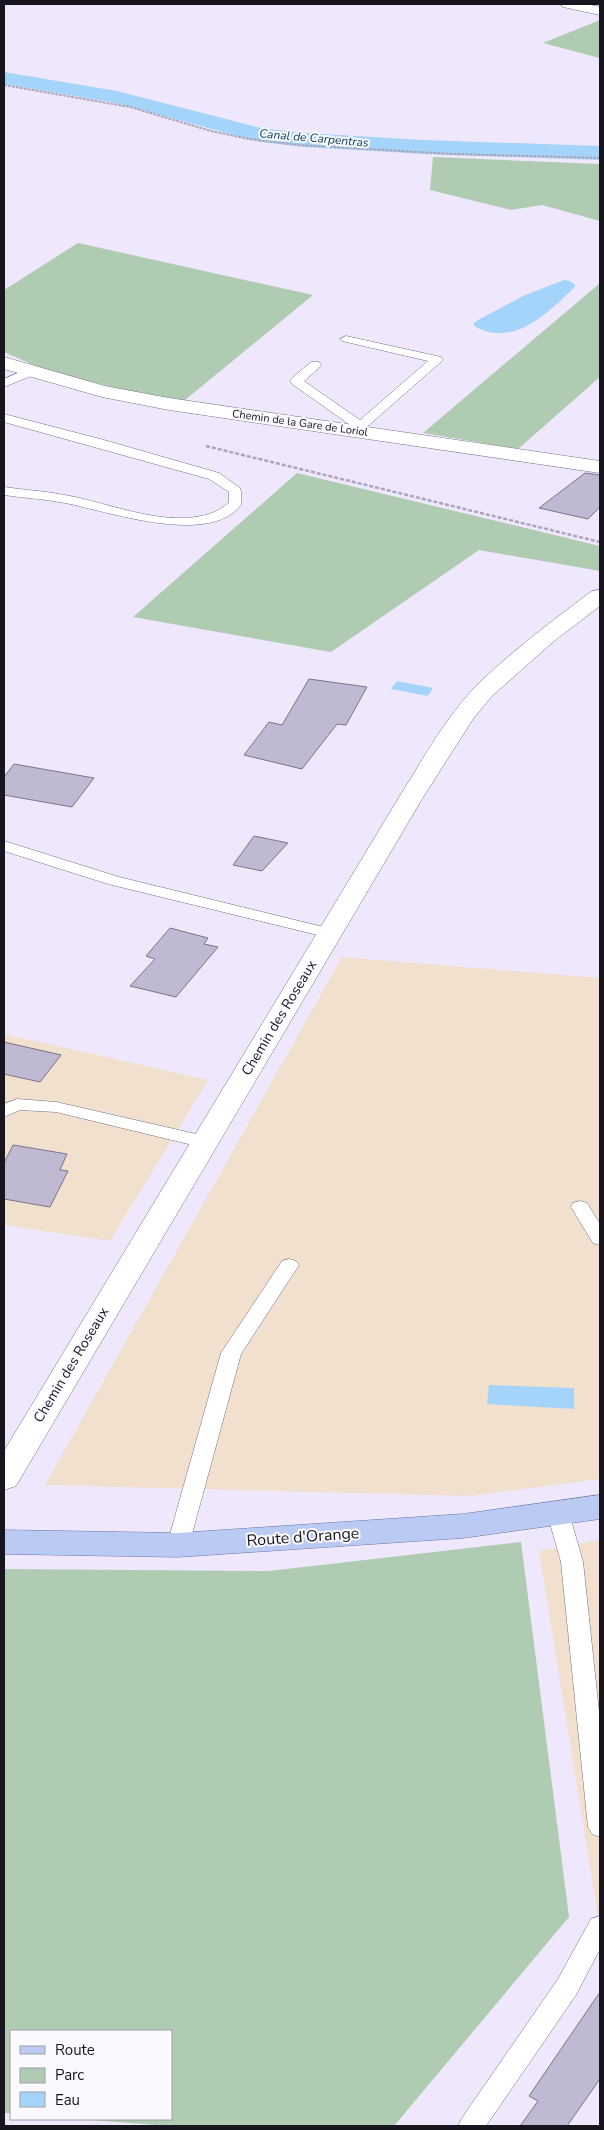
<svg xmlns="http://www.w3.org/2000/svg" width="604" height="2130" viewBox="0 0 604 2130" font-family="'Nunito Sans',sans-serif">
	<rect width="100%" height="100%" fill="#efe8fd"/>
	<!-- industrial -->
	<path fill="#f0e0cd" d="M342,957l258,21v501l-130,17 -425,-11z
		M4,1034l204,46 -98,161 -106,-16z
		M600,1540v389l-61,-378z"/>
	<!-- green -->
	<path fill="#afcbb1" d="M600,20v38l-57,-15z
		M433,157l167,7v57l-58,-16 -31,5 -81,-20z
		M78,243l235,52 -128,105 -48,-7 -90,-22 -43,-19v-62z
		M600,283v94l-82,72 -95,-16z
		M297,473l303,73v25l-121,-21 -148,102 -198,-35z
		M521,1542l48,375 -175,209h-224l-93,-7h94v-88h-160v82h-7v-544l265,2z"/>
	<!-- water -->
	<path fill="#a5d4fb" d="M564,280l6,1 5,4v2c-27,25 -61,62 -101,39v-3l4,-3 45,-24z
		M397,681l36,7 -5,8 -37,-7z
		M489,1385l85,3v21l-87,-5z"/>
	<g fill="none" stroke-linecap="round" stroke-linejoin="round">
		<!-- canal -->
		<path fill="#a5d4fb" fill-rule="evenodd" d="M4,72l113,19 144,37 44,5 119,7 176,6v14l-176,-6 -119,-7 -45,-5 -144,-39 -112,-19z"/>
	</g>
	<!-- building -->
	<path fill="#c0b9d2" stroke="#7a7389" d="M585,473l15,2v32l-12,12 -49,-11z
		M309,679l58,8 -21,38 -9,-1 -35,45 -58,-14 25,-33 13,3z
		M14,764l80,14 -22,29 -68,-12v-18z
		M254,836l34,7 -26,28 -29,-6z
		M170,928l38,10 -4,6 14,3 -42,50 -46,-11 25,-27 -9,-3z
		M4,1042l57,13 -21,27 -36,-8z
		M13,1145l54,9 -7,16 8,1 -18,36 -46,-8v-36z
		M600,1992v87l-33,47h-47l18,-25 -9,-5z"/>
	<g fill="none" stroke-linecap="round" stroke-linejoin="round">
		<!-- service casing -->
		<g stroke="#777086" stroke-width="1">
			<path id="service" d="M346,336l95,21 2,3 -83,73h-8l-2,-3 3,-3 -61,-43 -2,-3 2,-3 19,-16h8l2,3 -2,3 -15,13 56,39 68,-59 -86,-20 -2,-2z
				M32,367l6,4 -2,3 -32,13v-8z
				M4,414l100,26 115,33 21,15 1,3v14c-32,42 -134,6 -176,-2 -20,-4 -41,-5 -61,-8v-8c20,3 41,4 61,8 45,8 102,34 147,18 6,-2 11,-6 17,-10v-11l-20,-13 -205,-57z
				M4,841l115,36 217,53 2,3 -2,3 -6,2 -222,-54 -104,-33z
				M17,1099l39,3 149,34 6,2 3,4 -3,4 -6,2 -149,-36 -36,-2 -16,7v-13z
				M580,1201l7,2 13,21v21l-7,-2 -22,-36 2,-4z
				M289,1259l7,2 3,4 -58,89 -52,191 -3,6 -8,2 -8,-2 -3,-6 54,-192 61,-92z
				M558,1505l7,3 4,5 14,49 17,159v116l-8,-3 -4,-7 -27,-265 -14,-49 4,-5z
				M600,1916v33l-24,46 -90,131h-28l4,-8 96,-139 33,-60z"/>
		</g>
		<!-- minor casing -->
		<g stroke="#777086" stroke-width="1">
			<path id="minor" d="M561,4h25l14,3v8l-37,-8z
				M600,590v16l-46,35 -62,55 -19,23 -51,80 -406,687 -12,4v-39l394,-652c24,-38 47,-81 78,-113 36,-35 76,-65 116,-95z"/>
		</g>
		<!-- tertiary casing -->
		<g stroke="#777086" stroke-width="1">
			<path id="tertiary" d="M4,357l101,29 64,12 431,63v12l-431,-63 -67,-13 -98,-28z"/>
		</g>
		<!-- primary casing -->
		<g stroke="#6474a3" stroke-width="1">
			<path id="primary" d="M600,1495v24l-137,19 -285,19 -174,-3v-24l174,3 285,-19z"/>
		</g>
		<!-- path-far1 -->
		<path stroke="#aca6b7" stroke-width="2" stroke-dasharray="3 1" stroke-linecap="butt" d="M4,85l126,22 81,24 38,8 49,6 154,9 148,4"/>
		<!-- path -->
		<path stroke="#aca6b7" stroke-width="2.5" stroke-dasharray="4 2" stroke-linecap="butt" d="M206,446l394,96"/>
		<!-- service -->
		<use href="#service" fill="#fff" fill-rule="evenodd"/>
		<!-- minor -->
		<use href="#minor" fill="#fff" fill-rule="evenodd"/>
		<!-- tertiary -->
		<use href="#tertiary" fill="#fff" fill-rule="evenodd"/>
		<!-- primary -->
		<use href="#primary" fill="#bbcaf3" fill-rule="evenodd"/>
	</g>
	<g text-anchor="middle" dominant-baseline="central" stroke-width="4" stroke-linejoin="round" paint-order="stroke">
		<!-- far-street labels -->
		<g font-size="11" fill="#18151e" stroke="#faf9fe">
			<text transform="translate(300 423) rotate(8)">Chemin de la Gare de Loriol</text>
		</g>
		<!-- far-water labels -->
		<g font-size="12" font-style="italic" fill="#00395c" stroke="#faf9fe">
			<text transform="translate(314 138) rotate(5)">Canal de Carpentras</text>
		</g>
		<!-- street labels -->
		<g font-size="14" fill="#18151e" stroke="#faf9fe">
			<text transform="translate(279 1018) rotate(-59)">Chemin des Roseaux</text>
			<text transform="translate(71 1365) rotate(-59)">Chemin des Roseaux</text>
		</g>
		<!-- near-street labels -->
		<g font-size="16" fill="#18151e" stroke="#faf9fe">
			<text transform="translate(303 1537) rotate(-4)">Route d'Orange</text>
		</g>
	</g>
	<!-- border -->
	<rect width="604" height="2130" fill="none" stroke="#18151e" stroke-width="10"/>
	<!-- legend -->
	<rect x="10" y="2030" width="162" height="90" fill="#faf9fe" stroke="#a09ea4"/>
	<rect x="20" y="2046" width="25" height="8" fill="#bbcaf3" stroke="#a09ea4"/>
	<text x="55" y="2055" font-size="15" fill="#18151e">Route</text>
	<rect x="20" y="2068" width="25" height="15" fill="#afcbb1" stroke="#a09ea4"/>
	<text x="55" y="2080" font-size="15" fill="#18151e">Parc</text>
	<rect x="20" y="2092" width="25" height="15" fill="#a5d4fb" stroke="#a09ea4"/>
	<text x="55" y="2105" font-size="15" fill="#18151e">Eau</text>
</svg>
